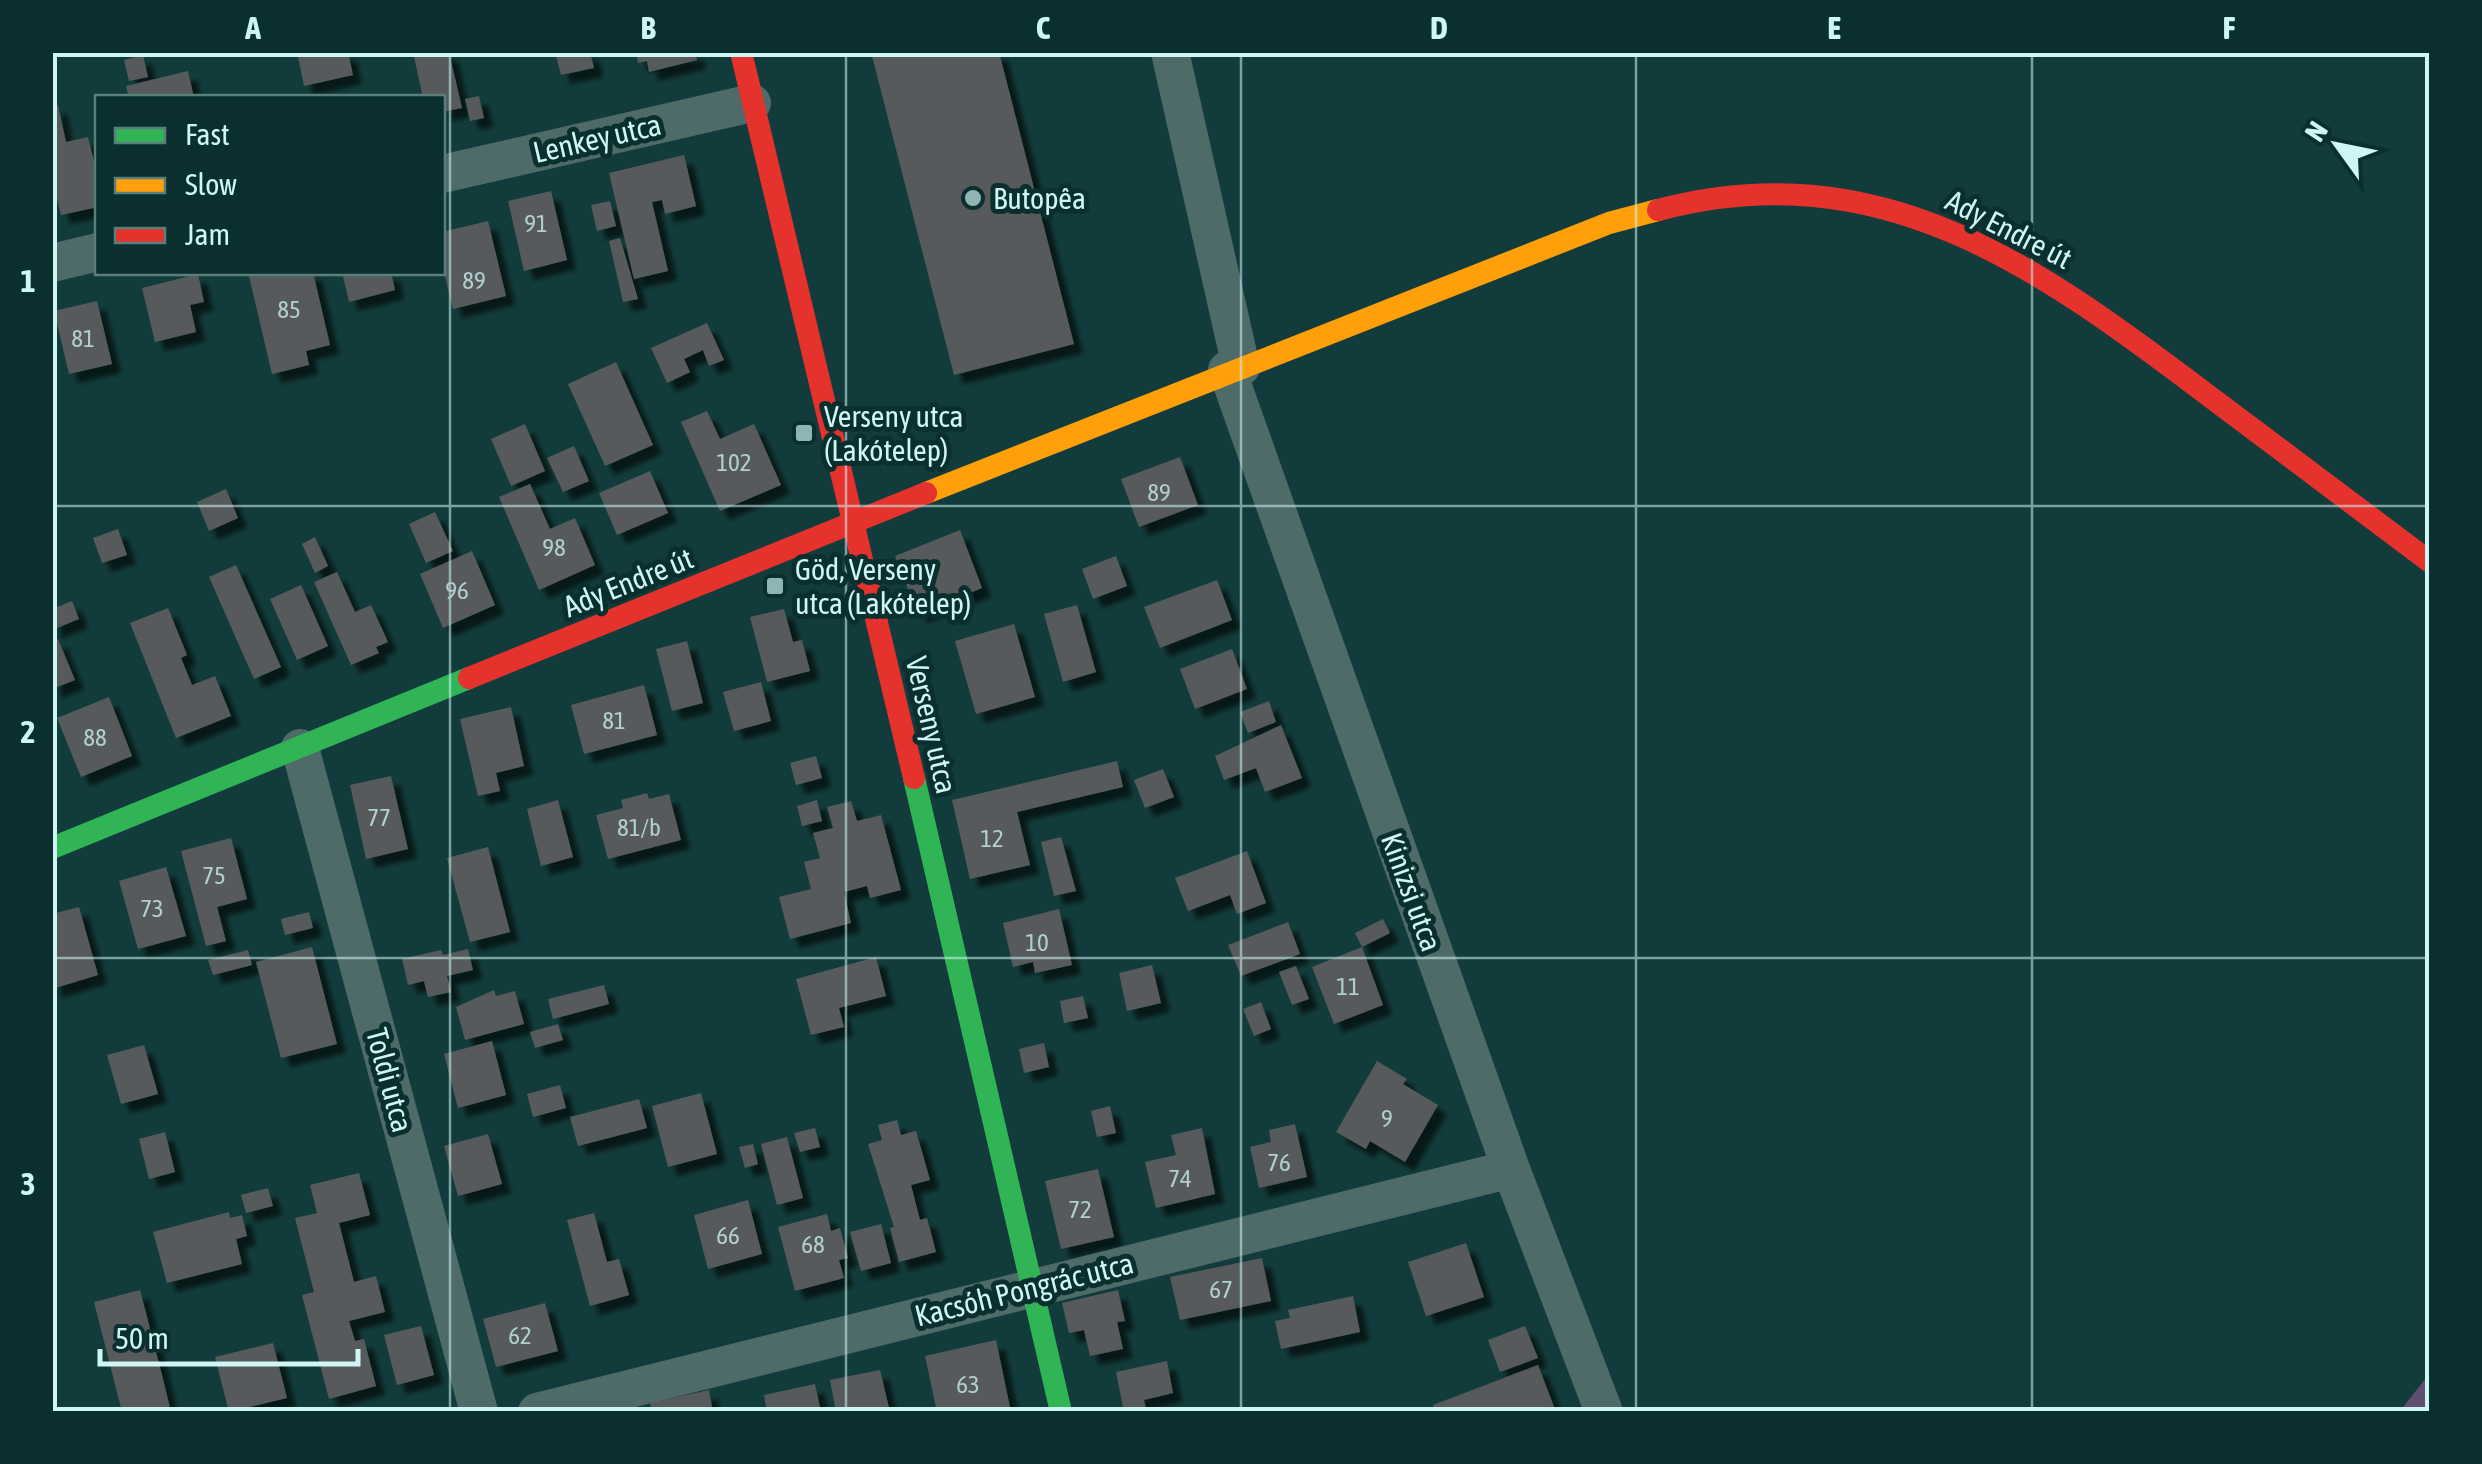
<svg xmlns="http://www.w3.org/2000/svg" width="2482" height="1464" viewBox="0 0 2482 1464" font-family="'Asap Condensed',sans-serif">
	<defs>
		<filter id="shadow"><feDropShadow dx="9" dy="9" stdDeviation="2.5" flood-color="#0009"/></filter>
	</defs>
	<rect width="100%" height="100%" fill="#123c3b"/>
	<!-- green -->
	<path fill="#5e4e70" d="M2429,1374v37h-29z"/>
	<!-- building -->
	<path fill="#565a5b" filter="url(#shadow)" d="M297,52h51l5,23 -49,11z
		M413,52h36l13,56 -20,4v-14h-19z
		M555,52h35l4,16 -33,7z
		M636,52h59l2,8 -48,12 -2,-11 -9,2z
		M871,52h128l75,292 -120,31z
		M143,55l5,22 -19,4 -5,-21z
		M188,71l6,27h-65l-3,-12z
		M479,96l5,22 -14,3 -5,-22z
		M58,105l8,37 22,-5 10,41v29l-37,8 -9,-36v-73z
		M684,155l12,51 -31,8 -3,-14 -10,2 16,69 -34,8 -25,-106z
		M551,191l16,69 -43,11 -16,-70z
		M610,201l6,25 -19,5 -6,-26z
		M488,221l18,75 -53,13 -11,-45v-32z
		M620,238l18,61 -15,3 -14,-61z
		M248,272h65l17,73 -24,6 3,14 -37,9z
		M342,272h49l4,18 -46,12z
		M198,274l6,28 -14,3 6,27 -41,10 -13,-54z
		M97,301l15,63 -43,10 -15,-63z
		M707,323l17,37 -15,6 -6,-16 -19,9 6,13 -23,11 -16,-35z
		M616,362l37,83 -48,21 -37,-82z
		M707,411l13,28 34,-15 27,61 -61,26 -39,-89z
		M525,424l20,47 -34,15 -20,-47z
		M574,446l15,35 -26,11 -16,-34z
		M1180,457l18,48 -59,22 -18,-48z
		M650,471l18,42 -51,22 -18,-42z
		M530,484l20,45 25,-11 20,47 -56,25 -40,-93z
		M226,489l12,29 -29,13 -12,-29z
		M435,512l18,39 -27,12 -17,-39z
		M118,529l9,26 -25,8 -9,-25z
		M960,530l22,58 -64,26 -23,-58z
		M315,537l13,29 -13,7 -13,-29z
		M472,551l23,54 -52,23 -23,-54z
		M1116,556l11,30 -34,13 -11,-30z
		M236,565l45,102 -27,12 -45,-102z
		M337,572l18,40 16,-7 17,37 -12,5 3,6 -28,12 -37,-83z
		M1217,580l15,40 -72,28 -16,-41z
		M301,585l27,61 -31,14 -27,-61z
		M72,601l7,18 -27,11v-21z
		M1077,605l19,67 -33,10 -19,-68z
		M168,608l19,47 -6,3 11,27 23,-9 16,40 -55,22 -46,-115z
		M784,609l9,33 9,-2 8,31 -43,11 -17,-65z
		M1014,624l21,73 -59,17 -21,-73z
		M58,639l17,41 -23,9v-48z
		M687,641l16,62 -31,8 -16,-62z
		M1232,649l15,40 -52,20 -15,-40z
		M761,682l10,39 -37,10 -11,-39z
		M644,685l13,50 -73,19 -13,-49z
		M109,697l23,59 -51,21 -24,-59z
		M1269,701l7,21 -28,11 -8,-21z
		M511,707l13,59 -28,7 4,18 -22,5 -18,-77z
		M1281,725l21,53 -37,14 -9,-24 -32,12 -9,-24z
		M816,756l6,22 -26,7 -6,-22z
		M1117,761l6,26 -106,25 13,53 -60,14 -18,-79z
		M1163,769l11,28 -29,11 -11,-28z
		M391,776l17,73 -42,10 -16,-74z
		M647,793l2,6 20,-5 12,46 -73,19 -12,-44 27,-7 -2,-8z
		M558,800l15,57 -32,9 -14,-57z
		M817,800l5,21 -20,5 -5,-20z
		M851,801l6,20 24,-6 20,75 -31,8 -3,-12 -23,6 7,31 -61,16 -11,-42 32,-8 -7,-27 16,-4 -7,-25 20,-5 -6,-21z
		M1061,837l15,54 -22,5 -13,-54z
		M231,838l16,61 -30,8 9,34 -20,5 -25,-95z
		M488,847l22,85 -40,10 -23,-84z
		M1247,851l19,52 -29,11 -7,-19 -42,16 -13,-33z
		M166,867l20,69 -48,13 -19,-68z
		M79,907l19,68 -46,14v-75z
		M1059,909l13,56 -37,8 -2,-11 -20,5 -10,-44z
		M309,912l4,16 -28,7 -4,-16z
		M1383,919l7,14 -28,14 21,58 -49,19 -22,-57 50,-20 -7,-14z
		M1288,922l12,32 -59,22 -13,-31z
		M312,947l25,97 -56,14 -25,-96z
		M468,949l5,21 -26,6 4,16 -23,5 -4,-16 -16,4 -6,-26 39,-9 2,5z
		M248,950l4,15 -39,10 -5,-15z
		M876,957l10,39 -47,12 5,19 -33,8 -15,-56z
		M1152,965l9,38 -34,8 -8,-38z
		M1296,966l13,33 -17,6 -13,-33z
		M604,985l5,19 -56,15 -5,-20z
		M494,990l2,6 19,-5 9,33 -59,16 -9,-33z
		M1083,996l5,22 -24,5 -4,-22z
		M1261,1002l10,27 -17,7 -11,-27z
		M558,1024l5,16 -28,8 -5,-16z
		M492,1041l14,54 -48,13 -14,-54z
		M1044,1043l5,24 -25,6 -5,-24z
		M144,1045l14,49 -37,10 -14,-49z
		M1377,1061l30,18 -4,5 35,21 -33,57 -35,-21 -4,8 -30,-17z
		M560,1085l6,23 -33,9 -6,-23z
		M701,1093l16,61 -49,13 -16,-61z
		M639,1099l8,29 -69,18 -8,-29z
		M1110,1106l6,27 -19,4 -6,-26z
		M897,1120l4,15 15,-4 14,49 -19,5 9,35 7,-2 9,34 -37,10 -9,-34 4,-1 -26,-83 14,-4 -4,-15z
		M1295,1124l12,53 -48,11 -9,-41 21,-5 -2,-12z
		M815,1128l5,19 -20,5 -6,-19z
		M1202,1128l13,66 -59,14 -11,-46 31,-7 -5,-20z
		M165,1132l10,40 -26,7 -10,-40z
		M488,1134l14,50 -44,12 -14,-50z
		M787,1137l16,61 -26,7 -16,-61z
		M753,1144l5,20 -13,4 -6,-21z
		M1098,1169l16,68 -53,12 -16,-68z
		M359,1173l11,42 -31,8 15,59 22,-6 9,36 -36,9 6,20 9,-2 12,47 -47,13 -27,-104 12,-3 -19,-74 22,-5 -7,-28z
		M268,1188l5,18 -27,7 -5,-18z
		M748,1200l14,54 -54,15 -14,-54z
		M229,1212l1,6 12,-3 5,21 -11,3 6,25 -75,19 -14,-51z
		M594,1213l13,49 12,-3 10,36 -39,11 -23,-86z
		M827,1214l4,17 9,-3 8,30 -9,2 5,18 -49,13 -17,-64z
		M881,1224l10,39 -30,8 -11,-39z
		M1466,1243l18,54 -58,19 -18,-54z
		M1262,1258l9,43 -91,19 -10,-43z
		M140,1290l22,85 9,37h-49l-28,-110z
		M1118,1290l7,31 -8,1 6,27 -33,7 -6,-26 -15,3 -7,-30z
		M1353,1296l7,36 -79,17 -6,-28 15,-3 -2,-8z
		M545,1303l13,48 -62,16 -13,-48z
		M421,1326l13,49 -37,10 -13,-50z
		M1525,1326l13,32 -38,14 -12,-32z
		M996,1340l15,72h-74l-12,-56z
		M273,1343l14,55 -58,14 -14,-55z
		M1167,1361l6,32 -29,7 3,12h-23l-8,-40z
		M1538,1365l18,47h-121l-2,-7z
		M880,1370l10,42h-54l-6,-32z
		M815,1384l6,28h-54l-3,-17z
		M709,1390l4,22h-61l-2,-9z"/>
	<g fill="none" stroke-linecap="round" stroke-linejoin="round">
		<!-- street -->
		<path stroke="#4e6b6a" stroke-width="38" d="M1170,52l71,315
			M442,174l310,-71
			M52,263l46,-11
			M1227,370l284,799 93,243
			M300,748l179,664
			M537,1412l974,-243"/>
		<!-- fast -->
		<path stroke="#30b455" stroke-width="22" d="M914,778l147,634
			M52,848l417,-170"/>
		<!-- slow -->
		<path stroke="#ff9f0a" stroke-width="22" d="M926,493l683,-270 49,-13"/>
		<!-- jam -->
		<path stroke="#e5322d" stroke-width="22" d="M741,52l173,726
			M1658,210c222,-59 380,57 547,183 75,56 150,113 225,169
			M469,678l457,-185"/>
	</g>
	<!-- grid -->
	<path fill="none" stroke="#cff6f4" stroke-width="2.5" stroke-opacity="0.55" d="M450,52v1360M846,52v1360M1241,52v1360M1636,52v1360M2032,52v1360M52,506h2378M52,958h2378"/>
	<!-- markers -->
	<g fill="#8db5b3" stroke="#0a2f2e" stroke-width="4">
		<circle cx="973" cy="198" r="10"/>
		<rect x="794" y="423" width="20" height="20" rx="5"/>
		<rect x="765" y="576" width="20" height="20" rx="5"/>
	</g>
	<g text-anchor="middle" dominant-baseline="central" stroke-width="10" stroke-linejoin="round" paint-order="stroke">
		<!-- number labels -->
		<g font-size="25" fill="#b1cfce">
			<text x="536" y="223">91</text>
			<text x="474" y="280">89</text>
			<text x="289" y="309">85</text>
			<text x="83" y="338">81</text>
			<text x="734" y="462">102</text>
			<text x="1159" y="492">89</text>
			<text x="554" y="547">98</text>
			<text x="457" y="590">96</text>
			<text x="614" y="720">81</text>
			<text x="95" y="737">88</text>
			<text x="379" y="817">77</text>
			<text x="639" y="827">81/b</text>
			<text x="992" y="838">12</text>
			<text x="214" y="875">75</text>
			<text x="152" y="908">73</text>
			<text x="1037" y="942">10</text>
			<text x="1348" y="986">11</text>
			<text x="1387" y="1118">9</text>
			<text x="1279" y="1162">76</text>
			<text x="1180" y="1178">74</text>
			<text x="1080" y="1209">72</text>
			<text x="728" y="1235">66</text>
			<text x="813" y="1244">68</text>
			<text x="1221" y="1289">67</text>
			<text x="520" y="1335">62</text>
			<text x="968" y="1384">63</text>
		</g>
		<!-- street labels -->
		<g font-size="30" fill="#cff6f4" stroke="#0a2f2e">
			<text transform="translate(597 138) rotate(-13)">Lenkey utca</text>
			<text transform="translate(2009 229) rotate(27)">Ady Endre út</text>
			<text transform="translate(628 582) rotate(-22)">Ady Endre út</text>
			<text transform="translate(932 725) rotate(77)">Verseny utca</text>
			<text transform="translate(1412 892) rotate(70)">Kinizsi utca</text>
			<text transform="translate(390 1080) rotate(75)">Toldi utca</text>
			<text transform="translate(1024 1289) rotate(-14)">Kacsóh Pongrác utca</text>
		</g>
		<!-- poi labels -->
		<g font-size="30" fill="#cff6f4" stroke="#0a2f2e" text-anchor="start">
			<text x="993" y="198">Butopêa</text>
			<text x="824" y="416">Verseny utca<tspan x="824" dy="34">(Lakótelep)</tspan></text>
			<text x="795" y="569">Göd, Verseny<tspan x="795" dy="34">utca (Lakótelep)</tspan></text>
		</g>
	</g>
	<!-- border -->
	<rect width="2482" height="1464" fill="none" stroke="#0a2f2e" stroke-width="110"/>
	<!-- legend -->
	<rect x="95" y="95" width="350" height="180" fill="#0a2f2e" stroke="#597f7d" stroke-width="2.5"/>
	<rect x="115" y="128" width="50" height="15" fill="#30b455" stroke="#597f7d" stroke-width="2.5"/>
	<text x="185" y="145" font-size="30" fill="#cff6f4">Fast</text>
	<rect x="115" y="178" width="50" height="15" fill="#ff9f0a" stroke="#597f7d" stroke-width="2.5"/>
	<text x="185" y="195" font-size="30" fill="#cff6f4">Slow</text>
	<rect x="115" y="228" width="50" height="15" fill="#e5322d" stroke="#597f7d" stroke-width="2.5"/>
	<text x="185" y="245" font-size="30" fill="#cff6f4">Jam</text>
	<!-- north arrow -->
	<g transform="translate(2337 145) rotate(303)" stroke="#0a2f2e" stroke-width="8" paint-order="stroke">
	<path d="M0-8L18 38L0 25L-18 38Z" fill="#cff6f4"/>
	<text y="-15" font-size="28" font-weight="bold" text-anchor="middle" fill="#cff6f4">N</text>
	</g>
	<!-- scale -->
	<path d="M100 1349v15h258v-15" fill="none" stroke="#cff6f4" stroke-width="5"/>
	<text x="115" y="1349" font-size="30" fill="#cff6f4" stroke="#0a2f2e" stroke-width="8" paint-order="stroke">50 m</text>
	<rect x="55" y="55" width="2372" height="1354" fill="none" stroke="#cff6f4" stroke-width="4"/>
	<g font-size="32" text-anchor="middle" font-weight="bold" fill="#cff6f4">
		<text x="253" y="39">A</text>
		<text x="648" y="39">B</text>
		<text x="1043" y="39">C</text>
		<text x="1439" y="39">D</text>
		<text x="1834" y="39">E</text>
		<text x="2229" y="39">F</text>
		<text x="28" y="292">1</text>
		<text x="28" y="743">2</text>
		<text x="28" y="1195">3</text>
	</g>
</svg>
